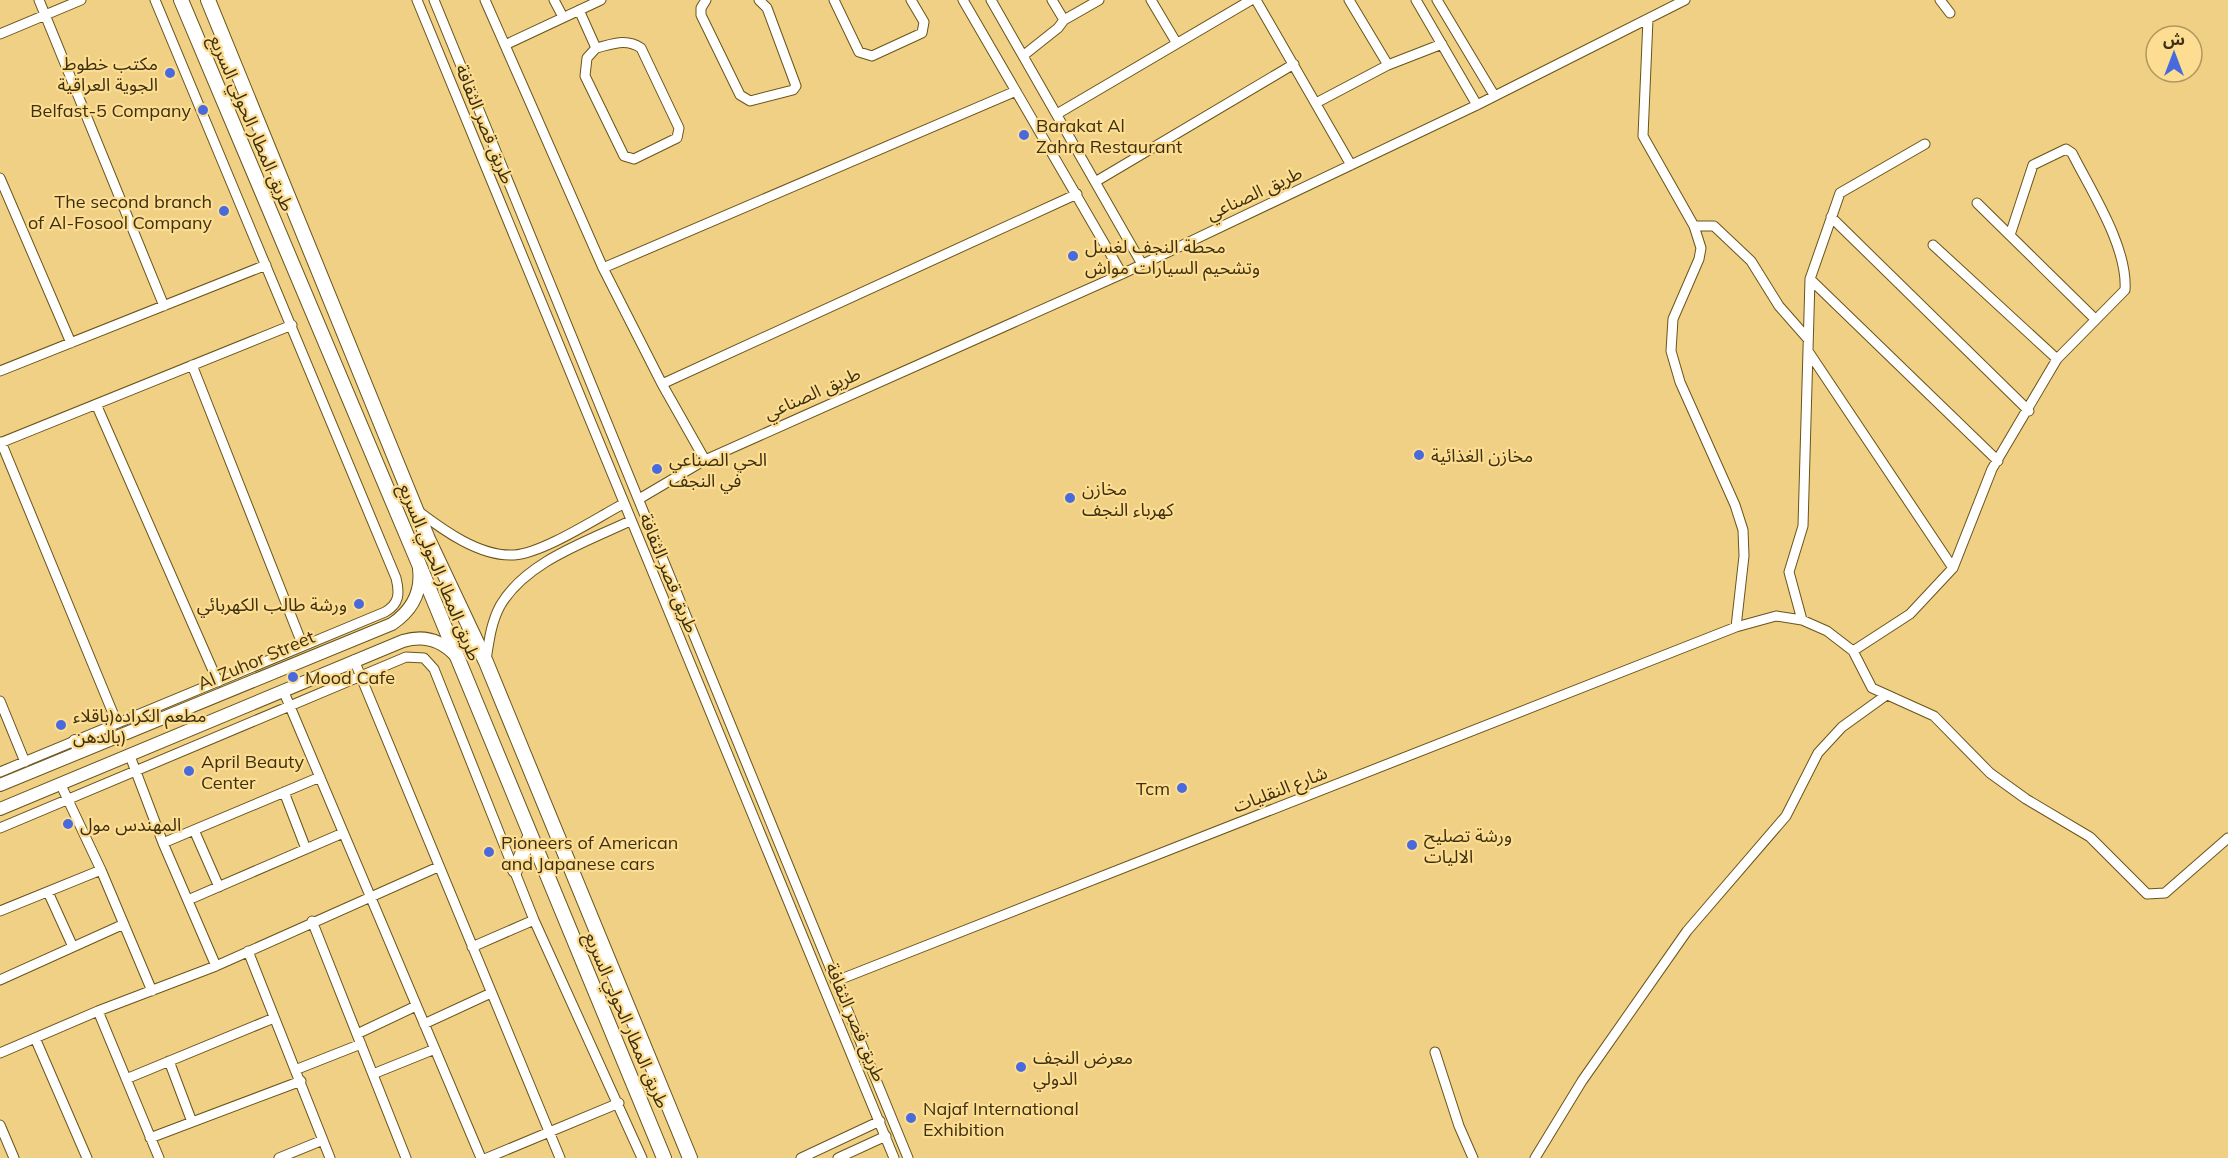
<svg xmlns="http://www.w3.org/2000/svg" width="2228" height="1158" viewBox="0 0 2228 1158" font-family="Mulish,'Noto Sans Arabic',sans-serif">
	<rect width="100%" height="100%" fill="#efd084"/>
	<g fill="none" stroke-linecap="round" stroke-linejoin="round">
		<!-- minor casing -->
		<g stroke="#6a541a" stroke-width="11">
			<path id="minor" d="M39,0l125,306
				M417,0l477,1158
				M434,0l474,1158
				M485,0l118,268 59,116 43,76
				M554,0l9,17
				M706,0l-5,8v7l39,80 10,6 43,-11 3,-4 -29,-78 -8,-8
				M834,0l25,52 13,4 50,-23 2,-11 -13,-22
				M963,0l159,274
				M991,0l151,264
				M1052,0l12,20
				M1151,0l25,42
				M1256,0l95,165
				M1349,0l39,65
				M1416,0l61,105
				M1437,0l57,95
				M1940,0l10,13
				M579,10l17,38 -9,10 -2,18 39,80 10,3 43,-21 2,-10 -38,-80c-15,-10 -28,-4 -45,0
				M1648,19l-5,117 51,90 7,22 -2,11 -26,60 -2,32 9,31 55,123 8,25 1,26 -8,71
				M0,34l81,-34
				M505,45l96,-45
				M1024,55l34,-27 6,-8 35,-20
				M1316,103l72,-38 54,-21
				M1057,114l194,-114
				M0,178l71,165
				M1095,182l199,-118
				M1977,203l118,116
				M1831,217l198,194
				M1694,226h20l37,35 28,45 29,33
				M1933,245l124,114
				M603,268l413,-177
				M1810,279l188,182
				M1808,351l145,217
				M192,365l111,281
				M0,371l266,-106
				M662,384l415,-190
				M96,404l122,278
				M1,442l116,281
				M0,443l292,-118
				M639,499l66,-39 417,-186 355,-169 208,-105
				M418,511c25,19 62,46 96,44 29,-2 81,-36 109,-51
				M1802,620l-13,-48 14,-46 7,-247 30,-86 85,-49
				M1853,651l57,-37 43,-46 39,-99 65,-110 68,-69c3,-43 -34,-99 -53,-137l-6,-4 -33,16 -23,70
				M354,660l206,498
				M486,660c3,-19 5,-37 14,-54 25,-44 86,-64 130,-85
				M283,690l198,468
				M0,701l25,61
				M130,756l33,87 53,123
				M0,772l385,-160c14,-8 15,-18 11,-34l-241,-578
				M60,783l41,87 51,121
				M284,792l22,57
				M0,828l406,-171 18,1 10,11 100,251 108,238
				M194,830l25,57
				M163,843l157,-66
				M48,892l25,55
				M188,900l155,-67
				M0,911l101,-41
				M312,921l94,237
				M472,947l62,-27
				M248,951l82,207
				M0,980l124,-56
				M836,981l900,-354 40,-11 26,4 25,11 26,20 19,37 62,28 56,57 36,26 64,38 57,57 18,-1 63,-55
				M98,1011l61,147
				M424,1024l67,-31
				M357,1034l59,-28
				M35,1038l52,120
				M1435,1052l24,74 14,32
				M0,1053l98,-42 118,-45 222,-99
				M169,1061l23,61
				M295,1070l66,-26
				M373,1074l62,-25
				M126,1079l148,-61
				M0,1125l14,33
				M150,1138l151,-57
				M279,1158l44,-18
				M487,1158l132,-55
				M801,1158l79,-37
				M838,1158l48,-22
				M1535,1158l47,-77 105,-150 99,-115 32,-63 24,-26 43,-31"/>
		</g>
		<!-- major casing -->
		<g stroke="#6a541a" stroke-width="14">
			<path id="major" d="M75,741l5,11
				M0,785l392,-161c19,-13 30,-31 27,-55
				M0,809l403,-168c20,-6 37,-2 52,14"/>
		</g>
		<!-- highway casing -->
		<g stroke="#6a541a" stroke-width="16">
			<path id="highway" d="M181,0l237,562 246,596
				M208,0l220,539 58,123 204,496
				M515,870l15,-33"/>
		</g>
		<!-- minor -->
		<use href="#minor" stroke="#fff" stroke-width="9"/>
		<!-- major -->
		<use href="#major" stroke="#fff" stroke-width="12"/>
		<!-- highway -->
		<use href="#highway" stroke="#fff" stroke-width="14"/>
	</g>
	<!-- markers -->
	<g fill="#486add" stroke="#fcdd91" stroke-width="2">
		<circle cx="170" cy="73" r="6"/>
		<circle cx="203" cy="110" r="6"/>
		<circle cx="1024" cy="135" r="6"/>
		<circle cx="224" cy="211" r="6"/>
		<circle cx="1073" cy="256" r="6"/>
		<circle cx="1419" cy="455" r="6"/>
		<circle cx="657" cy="469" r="6"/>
		<circle cx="1070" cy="498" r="6"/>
		<circle cx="359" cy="604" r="6"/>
		<circle cx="293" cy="677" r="6"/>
		<circle cx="61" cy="725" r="6"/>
		<circle cx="189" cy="771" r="6"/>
		<circle cx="1182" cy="788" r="6"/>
		<circle cx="68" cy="824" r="6"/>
		<circle cx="1412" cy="845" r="6"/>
		<circle cx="489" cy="852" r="6"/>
		<circle cx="1021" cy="1067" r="6"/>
		<circle cx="911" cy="1118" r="6"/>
	</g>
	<g text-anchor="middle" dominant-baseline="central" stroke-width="4.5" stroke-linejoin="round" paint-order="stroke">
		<!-- poi labels -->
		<g font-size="18" fill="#3d3011" stroke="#fcdd91" text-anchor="start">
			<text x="158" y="63" text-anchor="end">مكتب خطوط<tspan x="158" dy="21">الجوية العراقية</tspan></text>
			<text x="191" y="110" text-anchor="end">Belfast-5 Company</text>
			<text x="1036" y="125">Barakat Al<tspan x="1036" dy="21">Zahra Restaurant</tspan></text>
			<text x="212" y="201" text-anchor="end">The second branch<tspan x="212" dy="21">of Al-Fosool Company</tspan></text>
			<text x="1085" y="246">محطة النجف لغسل<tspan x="1085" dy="21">وتشحيم السيارات مواش</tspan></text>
			<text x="1431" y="455">مخازن الغذائية</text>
			<text x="669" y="459">الحي الصناعي<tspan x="669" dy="21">في النجف</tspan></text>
			<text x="1082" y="488">مخازن<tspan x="1082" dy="21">كهرباء النجف</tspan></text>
			<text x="347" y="604" text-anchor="end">ورشة طالب الكهربائي</text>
			<text x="305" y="677">Mood Cafe</text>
			<text x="73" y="715">مطعم الكراده(باقلاء<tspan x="73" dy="21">بالدهن)</tspan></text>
			<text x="201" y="761">April Beauty<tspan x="201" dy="21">Center</tspan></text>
			<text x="1170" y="788" text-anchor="end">Tcm</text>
			<text x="80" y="824">المهندس مول</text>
			<text x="1424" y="835">ورشة تصليح<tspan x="1424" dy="21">الاليات</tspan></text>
			<text x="501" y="842">Pioneers of American<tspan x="501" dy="21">and Japanese cars</tspan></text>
			<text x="1033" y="1057">معرض النجف<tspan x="1033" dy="21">الدولي</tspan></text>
			<text x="923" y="1108">Najaf International<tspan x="923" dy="21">Exhibition</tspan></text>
		</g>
		<!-- street labels -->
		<g font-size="18" fill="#3d3011" stroke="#fcdd91">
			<text transform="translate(252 123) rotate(67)">طريق المطار الحولي السريع</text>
			<text transform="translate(485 124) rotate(68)">طريق قصر الثقافة</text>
			<text transform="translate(1254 193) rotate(-25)">طريق الصناعي</text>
			<text transform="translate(812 393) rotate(-24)">طريق الصناعي</text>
			<text transform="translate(440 572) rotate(68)">طريق المطار الحولي السريع</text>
			<text transform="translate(669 573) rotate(68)">طريق قصر الثقافة</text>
			<text transform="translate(256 660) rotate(-23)">Al Zuhor Street</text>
			<text transform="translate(1280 789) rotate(-21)">شارع النقليات</text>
			<text transform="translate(627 1020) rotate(67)">طريق المطار الحولي السريع</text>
			<text transform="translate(856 1022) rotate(67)">طريق قصر الثقافة</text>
		</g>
	</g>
	<!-- north arrow -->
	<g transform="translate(2174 54)"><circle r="28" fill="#fcdd91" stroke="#b0985e" stroke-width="1.5"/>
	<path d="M0-4.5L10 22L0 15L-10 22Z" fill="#486add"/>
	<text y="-9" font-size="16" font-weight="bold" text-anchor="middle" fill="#3d3011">ش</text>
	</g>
</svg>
